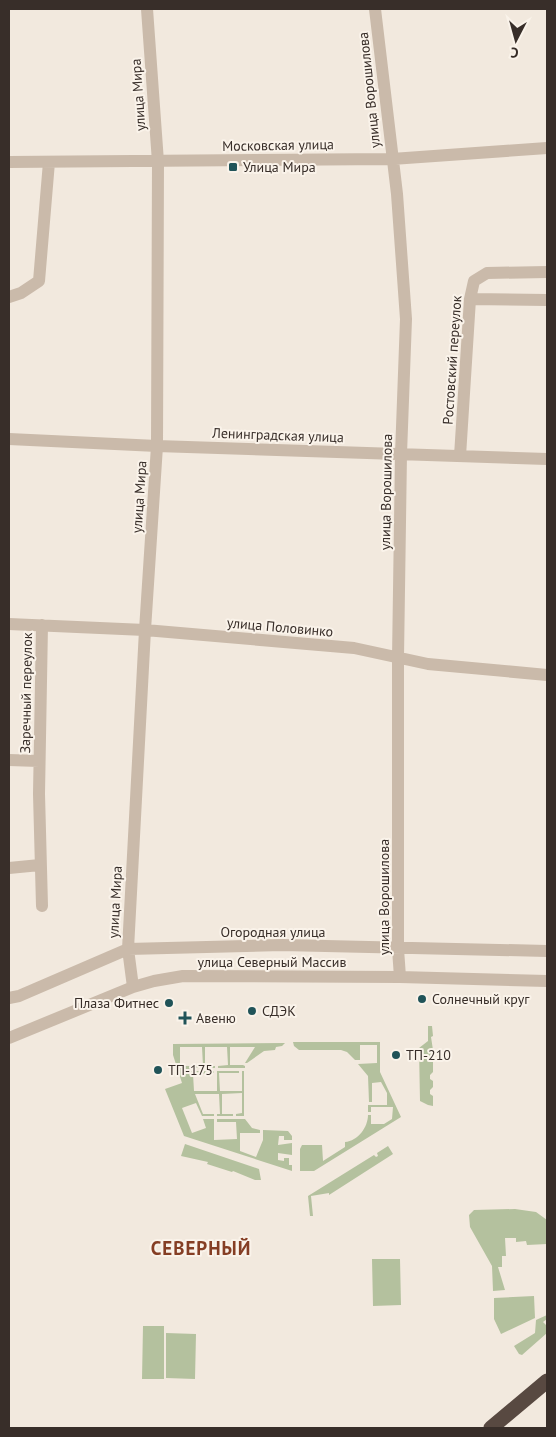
<svg xmlns="http://www.w3.org/2000/svg" width="556" height="1437" viewBox="0 0 556 1437" font-family="'PT Sans',sans-serif">
	<rect width="100%" height="100%" fill="#f2e9de"/>
	<!-- green -->
	<path fill="#b4c19e" d="M428,1026h4l1,10 -2,1 2,13 -2,2v4l2,2v14l-3,3v4l3,2v6l-3,3v4l3,2v10l-5,-1 -8,-4 -1,-53 9,-7z
		M293,1042h87v30l21,45 -87,54h-14v-22l2,-4h20l1,16 22,-14v-5c13,-1 23,-15 23,-27h3v9h13l8,-5 1,-12h-22v5h-3v-7h19v-12l-6,-11 -9,1v19h-3l-1,-26 -10,-12 19,-1v-18h-17v15h-5l-8,-8 -6,-2h-42l-5,-4z
		M285,1043l-3,3 -6,1 -1,3 -11,1 -17,12h-2l10,-16h-25v18h13l2,1v2h-27v-2l10,-1 -1,-18h-22v19h10v2h-21l-1,-2h10l-1,-19h-22v19h10l1,5h23v2l-21,1 1,17h23v-20h22v2h-20l1,18h22v-20h2v45h-8v-2l6,-1v-20l-20,1v20h11v2h-16v-2h3l-1,-20h-24l8,20h11v2h-12l-6,-13 -14,5 10,25 14,-5 -3,-9h11v21l23,-1 -1,-17h-19v-3h28l7,9 8,2v3h-20v18l16,6 7,-17v-10l25,1 4,5v4h-8v-4h-5l-1,9 14,-2v12l-14,-2v7l6,1v-3h5v7h3v6l-108,-35 -19,-47 17,-6 -9,-28v-11z
		M185,1144l74,25 2,11h-6l-22,-9 -1,1 -25,-8 1,-2 -27,-6z
		M388,1146l5,8 -64,41v-2l-18,3 2,20h-3l-2,-20 66,-41 2,2 2,-1 -1,-3z
		M515,1209l21,3 11,8v24l-20,1 -1,-4 -10,1v-4h-11l1,18h-4v11h-4l7,23 -12,1 -1,-25 -22,-39 -1,-12 5,-5z
		M372,1259h28l1,46 -28,1z
		M534,1296l1,22 -34,16 -7,-15v-21z
		M547,1315v4l-4,3 4,4v7l-25,22 -3,-1 -5,-8 21,-13 1,-13z
		M143,1326h21v53h-22z
		M166,1333l30,1 -1,45 -29,-1z"/>
	<g fill="none" stroke-linecap="round" stroke-linejoin="round">
		<!-- minor -->
		<path stroke="#cabaaa" stroke-width="12" d="M375,9l22,185 9,125 -5,135 -3,204v291l2,28
			M9,162l383,-3 155,-11
			M9,297l12,-4 18,-12 10,-119
			M470,299l77,1
			M9,439l148,7 390,13
			M460,456l10,-157 4,-18 13,-8 60,-1
			M9,624l136,6 209,18 74,16 119,11
			M42,625l-3,169 3,112
			M9,760l30,1
			M9,868l31,-3
			M133,987l-5,-38 17,-319 12,-184 1,-284 -11,-153
			M9,998l10,-2 109,-47 154,-4 265,6
			M9,1038l124,-51 21,-6 29,-5 217,1 147,4"/>
		<!-- highway -->
		<path stroke="#584941" stroke-width="15" d="M491,1428l56,-47"/>
	</g>
	<!-- markers -->
	<g fill="#205358" stroke="#faf3ea" stroke-width="2">
		<rect x="228" y="162" width="10" height="10" rx="2.5"/>
		<circle cx="422" cy="999" r="5"/>
		<circle cx="169" cy="1003" r="5"/>
		<circle cx="252" cy="1011" r="5"/>
		<path d="M182.5 1010.5h5v5h5v5h-5v5h-5v-5h-5v-5h5z"/>
		<circle cx="396" cy="1055" r="5"/>
		<circle cx="158" cy="1070" r="5"/>
	</g>
	<g text-anchor="middle" dominant-baseline="central" stroke-width="4" stroke-linejoin="round" paint-order="stroke">
		<!-- street labels -->
		<g font-size="14" fill="#382e29" stroke="#faf3ea">
			<text transform="translate(369 90) rotate(-96)">улица Ворошилова</text>
			<text transform="translate(138 95) rotate(-94)">улица Мира</text>
			<text transform="translate(278 145) rotate(-1)">Московская улица</text>
			<text transform="translate(452 360) rotate(-86)">Ростовский переулок</text>
			<text transform="translate(278 435) rotate(2)">Ленинградская улица</text>
			<text transform="translate(386 492) rotate(-89)">улица Ворошилова</text>
			<text transform="translate(139 497) rotate(-86)">улица Мира</text>
			<text transform="translate(280 627) rotate(5)">улица Половинко</text>
			<text transform="translate(26 693) rotate(-89)">Заречный переулок</text>
			<text transform="translate(384 897) rotate(-90)">улица Ворошилова</text>
			<text transform="translate(115 902) rotate(-87)">улица Мира</text>
			<text x="273" y="932">Огородная улица</text>
			<text x="272" y="962">улица Северный Массив</text>
		</g>
		<!-- poi labels -->
		<g font-size="14" fill="#382e29" stroke="#faf3ea" text-anchor="start">
			<text x="243" y="167">Улица Мира</text>
			<text x="432" y="999">Солнечный круг</text>
			<text x="159" y="1003" text-anchor="end">Плаза Фитнес</text>
			<text x="262" y="1011">СДЭК</text>
			<text x="196" y="1018">Авеню</text>
			<text x="406" y="1055">ТП-210</text>
			<text x="168" y="1070">ТП-175</text>
		</g>
		<!-- district labels -->
		<g font-size="19" font-weight="bold" letter-spacing="1" fill="#853e24" stroke="#faf3ea">
			<text x="201" y="1248">СЕВЕРНЫЙ</text>
		</g>
	</g>
	<!-- border -->
	<rect width="556" height="1437" fill="none" stroke="#382e29" stroke-width="20"/>
	<!-- north arrow -->
	<g transform="translate(516 40) rotate(186)" stroke="#faf3ea" stroke-width="4" paint-order="stroke">
	<path d="M0-4L9 19L0 12L-9 19Z" fill="#382e29"/>
	<text y="-8" font-size="14" font-weight="bold" text-anchor="middle" fill="#382e29">С</text>
	</g>
</svg>
